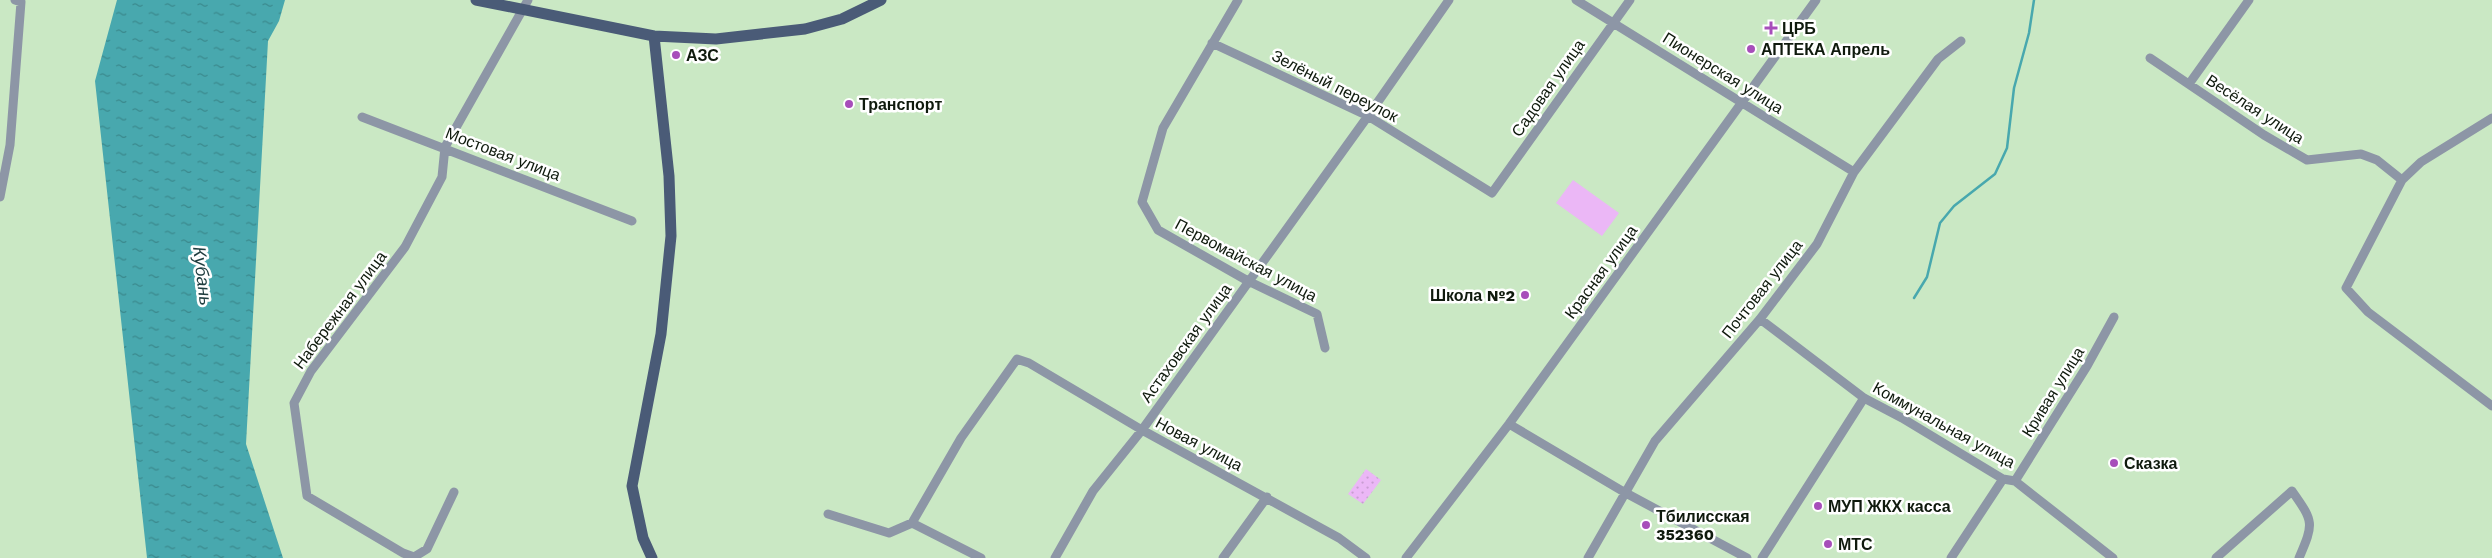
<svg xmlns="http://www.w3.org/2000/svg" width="2492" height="558" viewBox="0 0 2492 558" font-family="'Work Sans',sans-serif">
	<defs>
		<pattern id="park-dots" width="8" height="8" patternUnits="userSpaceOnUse" patternTransform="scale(1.25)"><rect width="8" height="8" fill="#ebb7f6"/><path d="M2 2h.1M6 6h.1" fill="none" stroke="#c89dd2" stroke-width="1.8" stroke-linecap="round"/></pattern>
		<pattern id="water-ripples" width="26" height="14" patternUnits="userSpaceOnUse" patternTransform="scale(1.25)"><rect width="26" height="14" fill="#48a8ae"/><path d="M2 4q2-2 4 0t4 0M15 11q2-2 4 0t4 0" fill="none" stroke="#3a888c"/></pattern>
	</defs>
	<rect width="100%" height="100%" fill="#cae8c4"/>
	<!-- grass -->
	<path fill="#ebb7f6" d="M1573,180l46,33 -17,23 -46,-33z"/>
	<!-- park -->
	<path fill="url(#park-dots)" d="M1366,469l15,11 -18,24 -15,-10z"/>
	<!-- water -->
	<path fill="url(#water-ripples)" d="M117,0h168l-6,21 -11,20 -22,403 37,114h-136l-52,-477z"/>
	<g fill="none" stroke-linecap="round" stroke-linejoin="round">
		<!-- stream -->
		<path stroke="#48a8ae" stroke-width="2.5" d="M1914,298l13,-21 13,-54 14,-17 41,-32 12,-26 7,-60 15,-55 5,-33"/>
		<!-- minor -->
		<path stroke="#8d96a6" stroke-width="9" d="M1238,0l-75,128 -21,74 16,28 90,51 69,33 8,34
			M1576,0l278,172
			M1212,43l156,73 124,77 138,-193
			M2150,58l114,77 43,25 54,-6 16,6 25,20
			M2189,84l60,-84
			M362,117l270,104
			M2492,118l-71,44 -19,18 -56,108 22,24 124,94
			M0,197l10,-52 11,-143 -6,-2
			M1760,319l104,79 38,20 101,61 12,2 98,77
			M1509,424l115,68 123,66
			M2015,481l72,-115 27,-49
			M454,492l-27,57 -13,8 -11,-4 -96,-57 -13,-93 17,-32 94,-124 37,-70 3,-30 83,-147
			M828,514l61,19 23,-10 69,35
			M912,523l49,-85 56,-79 12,4 113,67 197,108 27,20
			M1055,558l38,-67 49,-61 226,-314 81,-116
			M1223,558l44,-61
			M1406,558l103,-134 307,-424
			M1588,558l67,-117 105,-122 57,-75 37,-72 84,-113 23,-18
			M1762,558l102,-160
			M1951,558l52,-79
			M2216,558l76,-67c22,31 22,32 7,67"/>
		<!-- major -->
		<path stroke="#4a5b77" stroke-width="11" d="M476,0l178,36 62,3 89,-10 37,-10 39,-19
			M652,558l-9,-20 -11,-52 29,-152 10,-98 -2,-60 -15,-140"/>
	</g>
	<!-- markers -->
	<g fill="#a74eba" stroke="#fff" stroke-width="2">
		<path d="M1768.5 20.5h5v5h5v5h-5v5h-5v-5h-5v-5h5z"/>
		<circle cx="1751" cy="49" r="5"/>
		<circle cx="676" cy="55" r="5"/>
		<circle cx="849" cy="104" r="5"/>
		<circle cx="1525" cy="295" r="5"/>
		<circle cx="2114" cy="463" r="5"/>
		<circle cx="1818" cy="506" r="5"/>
		<circle cx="1646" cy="525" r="5"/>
		<circle cx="1828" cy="544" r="5"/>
	</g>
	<g text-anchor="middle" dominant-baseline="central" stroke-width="5" stroke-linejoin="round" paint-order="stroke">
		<!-- poi labels -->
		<g font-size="16" font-weight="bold" fill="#0f1a0d" stroke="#fff" text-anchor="start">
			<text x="1782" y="28">ЦРБ</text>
			<text x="1761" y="49">АПТЕКА Апрель</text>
			<text x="686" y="55">АЗС</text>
			<text x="859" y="104">Транспорт</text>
			<text x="1515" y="295" text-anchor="end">Школа №2</text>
			<text x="2124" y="463">Сказка</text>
			<text x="1828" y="506">МУП ЖКХ касса</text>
			<text x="1656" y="516">Тбилисская<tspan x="1656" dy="18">352360</tspan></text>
			<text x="1838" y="544">МТС</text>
		</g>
		<!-- street labels -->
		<g font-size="16" fill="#0f1a0d" stroke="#fff">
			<text transform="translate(1723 73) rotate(32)">Пионерская улица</text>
			<text transform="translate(1335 86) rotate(27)">Зелёный переулок</text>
			<text transform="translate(1548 88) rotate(-55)">Садовая улица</text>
			<text transform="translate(2255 109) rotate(33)">Весёлая улица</text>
			<text transform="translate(503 154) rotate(21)">Мостовая улица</text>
			<text transform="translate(1246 260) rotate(28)">Первомайская улица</text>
			<text transform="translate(1601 272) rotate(-54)">Красная улица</text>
			<text transform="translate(1762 289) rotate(-52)">Почтовая улица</text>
			<text transform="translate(340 310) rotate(-53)">Набережная улица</text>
			<text transform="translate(1186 343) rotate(-54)">Астаховская улица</text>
			<text transform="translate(2053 392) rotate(-58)">Кривая улица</text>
			<text transform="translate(1944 425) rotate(29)">Коммунальная улица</text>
			<text transform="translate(1199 444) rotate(28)">Новая улица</text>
		</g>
		<!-- water labels -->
		<g font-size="18" font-style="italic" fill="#1f3d3f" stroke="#fff">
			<text transform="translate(203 276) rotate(83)">Кубань</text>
		</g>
	</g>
</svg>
